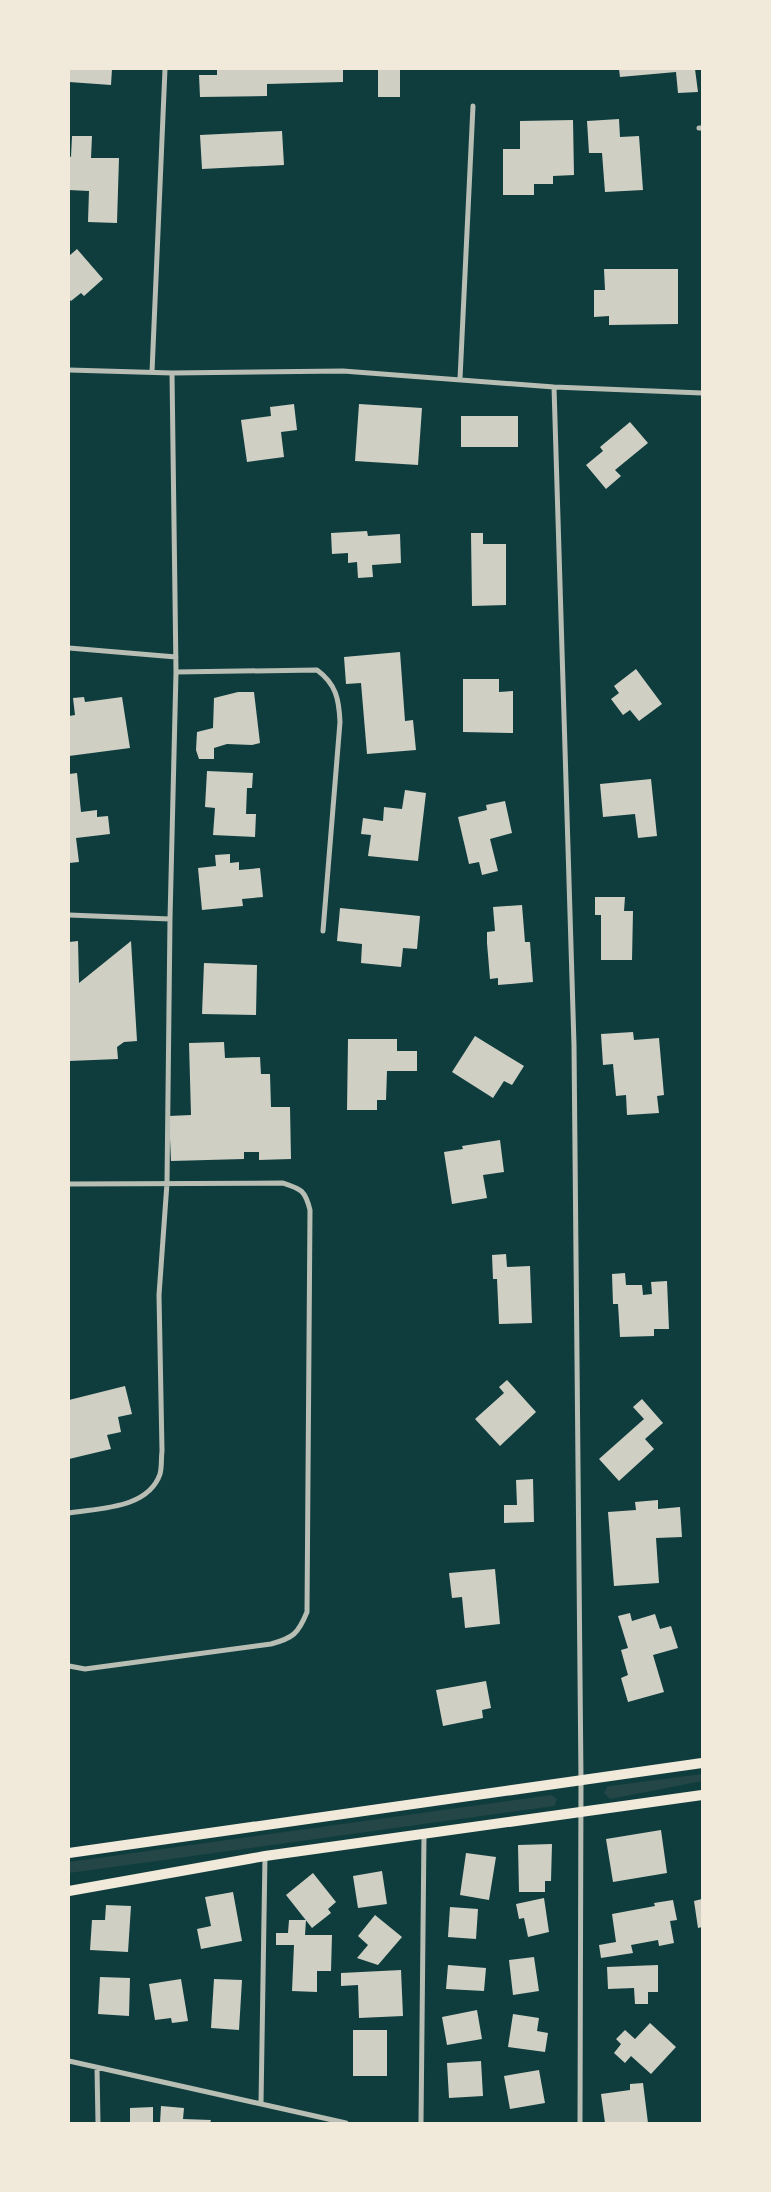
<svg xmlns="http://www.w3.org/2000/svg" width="771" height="2192" viewBox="0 0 771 2192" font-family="Inter,sans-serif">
	<rect width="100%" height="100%" fill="#0f3d3e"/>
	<!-- green -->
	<path fill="#244646" d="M702,1774v7l-92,18 -6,-6 3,-6 3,-1z
		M551,1795l6,4 -3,7 -485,67v-11z"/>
	<!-- building -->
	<path fill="#cfcfc3" d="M69,69h43l-1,16 -42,-3z
		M217,69h126v13l-76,2v12l-67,1 -1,-22h18z
		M378,69h22v28h-22z
		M619,69h76l3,23 -20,1 -2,-21 -56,5z
		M619,119l1,18 19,-1 4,54 -38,2 -3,-39h-13l-2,-32z
		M573,120l1,55 -21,1v8h-19v11h-31v-46h17v-28z
		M282,131l2,34 -82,4 -2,-34z
		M72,136h20l-1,22h28l-2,65 -29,-1 1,-31 -20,-1v-34l2,1z
		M77,249l26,30 -19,17 -3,-3 -10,8 -2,-2v-43z
		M604,269h74v55l-69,1v-9l-15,1v-27h11z
		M294,404l3,26 -16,2 3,25 -37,5 -6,-42 30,-4 -1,-9z
		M359,404l63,4 -4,57 -63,-4z
		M461,416h57v31h-57z
		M630,422l18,21 -33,27 6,6 -15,13 -20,-24 17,-14 -3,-4z
		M367,531l1,5 32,-2 1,29 -29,2 1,12 -15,1 -1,-16 -9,1v-10l-16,1 -1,-21z
		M471,533h12v11h23v61l-34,1z
		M400,652l5,69 8,-1 3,30 -49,4 -6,-71 -15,1 -2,-27z
		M636,669l26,35 -23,17 -9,-11 -7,5 -12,-16 8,-6 -5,-7z
		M463,679h36v13l14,-1v42l-50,-1z
		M238,692h16l6,51 -8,2 -25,-1 -13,4v11h-15l-3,-9 1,-18 16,-4 1,-30z
		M84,697l1,5 37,-5 8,51 -61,8v-40l6,-1 -2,-17z
		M207,771l46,2 -1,15h-5l-1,26h10l-1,23 -42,-2 2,-27 -10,-1z
		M77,773l4,39 16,-2v7l11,-1 2,18 -34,4 3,24 -10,1v-89z
		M651,779l6,57 -19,2 -3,-24 -32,3 -3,-33z
		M405,790l21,3 -8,68 -50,-5 3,-21 -10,-1 2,-16 20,3 1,-14 18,2z
		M505,801l7,32 -22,6 8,32 -16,4 -3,-13 -10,2 -11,-47 29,-7 -1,-5z
		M230,854v9l9,-1v8l21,-2 3,29 -21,2 1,7 -41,4 -4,-42 18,-2 -1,-11z
		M595,897h30l-1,14h9l-1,49h-31v-45h-6z
		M522,905l3,37h5l3,40 -35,3v-7l-8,1 -3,-36v-11l8,-1 -2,-24z
		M340,908l80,8 -3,33 -14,-1 -2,19 -40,-4 1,-19 -25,-3z
		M78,941l1,42 52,-42 6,100 -13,1 -7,5 1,12 -49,2v-119z
		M204,963l53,2 -1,50 -54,-1z
		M633,1032l1,8 25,-2 5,57 -7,1 2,17 -32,2 -1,-20 -10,1 -3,-32 -10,1 -2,-31z
		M475,1036l49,30 -12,19 -8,-4 -11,17 -41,-26z
		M348,1039h49v12h20v20h-30l-1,29h-9v10h-30z
		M224,1042l1,16 35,-1 1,17h9l1,33h19l1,52 -32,1v-8h-15v7l-73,2 -2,-45 22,-1 -2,-72z
		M500,1140l4,32 -21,3 4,23 -35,6 -8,-52 19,-3 -1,-3z
		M506,1254l1,13 23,-1 2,57 -33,1 -2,-45h-4l-1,-24z
		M625,1273l1,12h16l1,10 9,-1 -1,-12 16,-1 2,48h-15v7l-34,1 -2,-33h-5l-1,-30z
		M507,1380l29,32 -36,34 -25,-27 29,-26 -5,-6z
		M125,1386l7,28 -14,3 3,15 -14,3 4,14 -42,10v-59z
		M642,1399l21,24 -18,16 9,10 -35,32 -20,-22 45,-40 -11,-12z
		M533,1479l1,43 -30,1v-18h13l-1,-25z
		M658,1500v9l22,-2 2,30 -26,1 3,45 -45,3 -6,-74 28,-2 -1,-8z
		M495,1569l5,55 -35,4 -3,-31 -10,1 -3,-25z
		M630,1613l2,8 23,-7 5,15 11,-3 7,22 -25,7 11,37 -36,10 -7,-24 7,-3 -7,-25 7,-2 -10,-32z
		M486,1681l5,27 -9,2 1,8 -40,8 -7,-36z
		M661,1830l6,43 -54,9 -7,-43z
		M552,1844l-1,37h-6v11h-26l-1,-47z
		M466,1853l30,4 -7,43 -29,-5z
		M382,1871l5,33 -29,4 -5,-32z
		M313,1873l23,29 -8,7 3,4 -19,15 -26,-33z
		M233,1892l9,49 -41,8 -4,-20 14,-3 -6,-29z
		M544,1898l5,34 -21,5 -4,-19 -5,1 -3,-15z
		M702,1899v28l-4,1 -4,-27z
		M673,1900l4,20 -7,1 4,22 -15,3 -1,-6 -27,5 2,8 -32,5 -2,-13 17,-3 -4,-28 43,-8 -1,-3z
		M106,1905l25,1 -3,46 -38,-2 2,-30h13z
		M450,1907l28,2 -2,30 -28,-2z
		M375,1915l27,22 -24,28 -21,-7 11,-13 -10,-9z
		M289,1920h17l-1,15h27l-1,36h-14v21l-25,-1 2,-46h-18v-12h12z
		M534,1957l5,34 -26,4 -4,-35z
		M448,1965l38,3 -2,23 -38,-2z
		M658,1965v27h-10v12h-13l-1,-16 -26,1 -1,-22z
		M401,1970l2,46 -44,2 -1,-33 -17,1v-13z
		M100,1977l30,1 -1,38 -31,-2z
		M181,1979l7,42 -16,2 -1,-5 -16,2 -6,-36z
		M214,1979l28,1 -3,50 -28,-2z
		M477,2010l5,29 -35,6 -5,-28z
		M513,2014l26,4 -2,13 11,2 -3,19 -37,-5z
		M650,2023l26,24 -25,27 -20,-18 -6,7 -11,-10 7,-9 -5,-5 9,-9 10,9z
		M353,2030h34v46h-34z
		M481,2061l2,35 -34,2 -2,-35z
		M539,2070l6,33 -35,6 -6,-33z
		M643,2083l5,40h-43l-4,-29 29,-4v-6z
		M161,2106l23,2 -1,11 28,1 -1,3h-50z
		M153,2107v16h-23v-15z"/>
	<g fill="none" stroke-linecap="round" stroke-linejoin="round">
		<!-- minor -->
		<path stroke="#b8beb3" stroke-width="5" d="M699,128h3
			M69,370l103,3 171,-2 211,16 148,6
			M152,372l13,-303
			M460,379l13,-273
			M554,387l20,658 7,735 -1,343
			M69,648l107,9
			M176,672l141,-2c19,14 22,29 23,52l-17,209
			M69,915l101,4
			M69,1184l214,-1c18,6 22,7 27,27l-3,402c-9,22 -14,26 -36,32l-186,25 -16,-3
			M69,1513c30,-5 79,-4 91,-39 2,-7 1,-16 2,-23l-3,-156 8,-112 3,-264 6,-247 -4,-299
			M69,2061l277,62
			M97,2068l1,55
			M261,2104l4,-248
			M421,2123l3,-288"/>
		<!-- secondary -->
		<path stroke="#f1e9da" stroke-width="10" d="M69,1853l633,-90
			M69,1891l196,-35 437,-61"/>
	</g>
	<!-- border -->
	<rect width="771" height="2192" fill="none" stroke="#f1e9da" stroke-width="140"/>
</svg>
